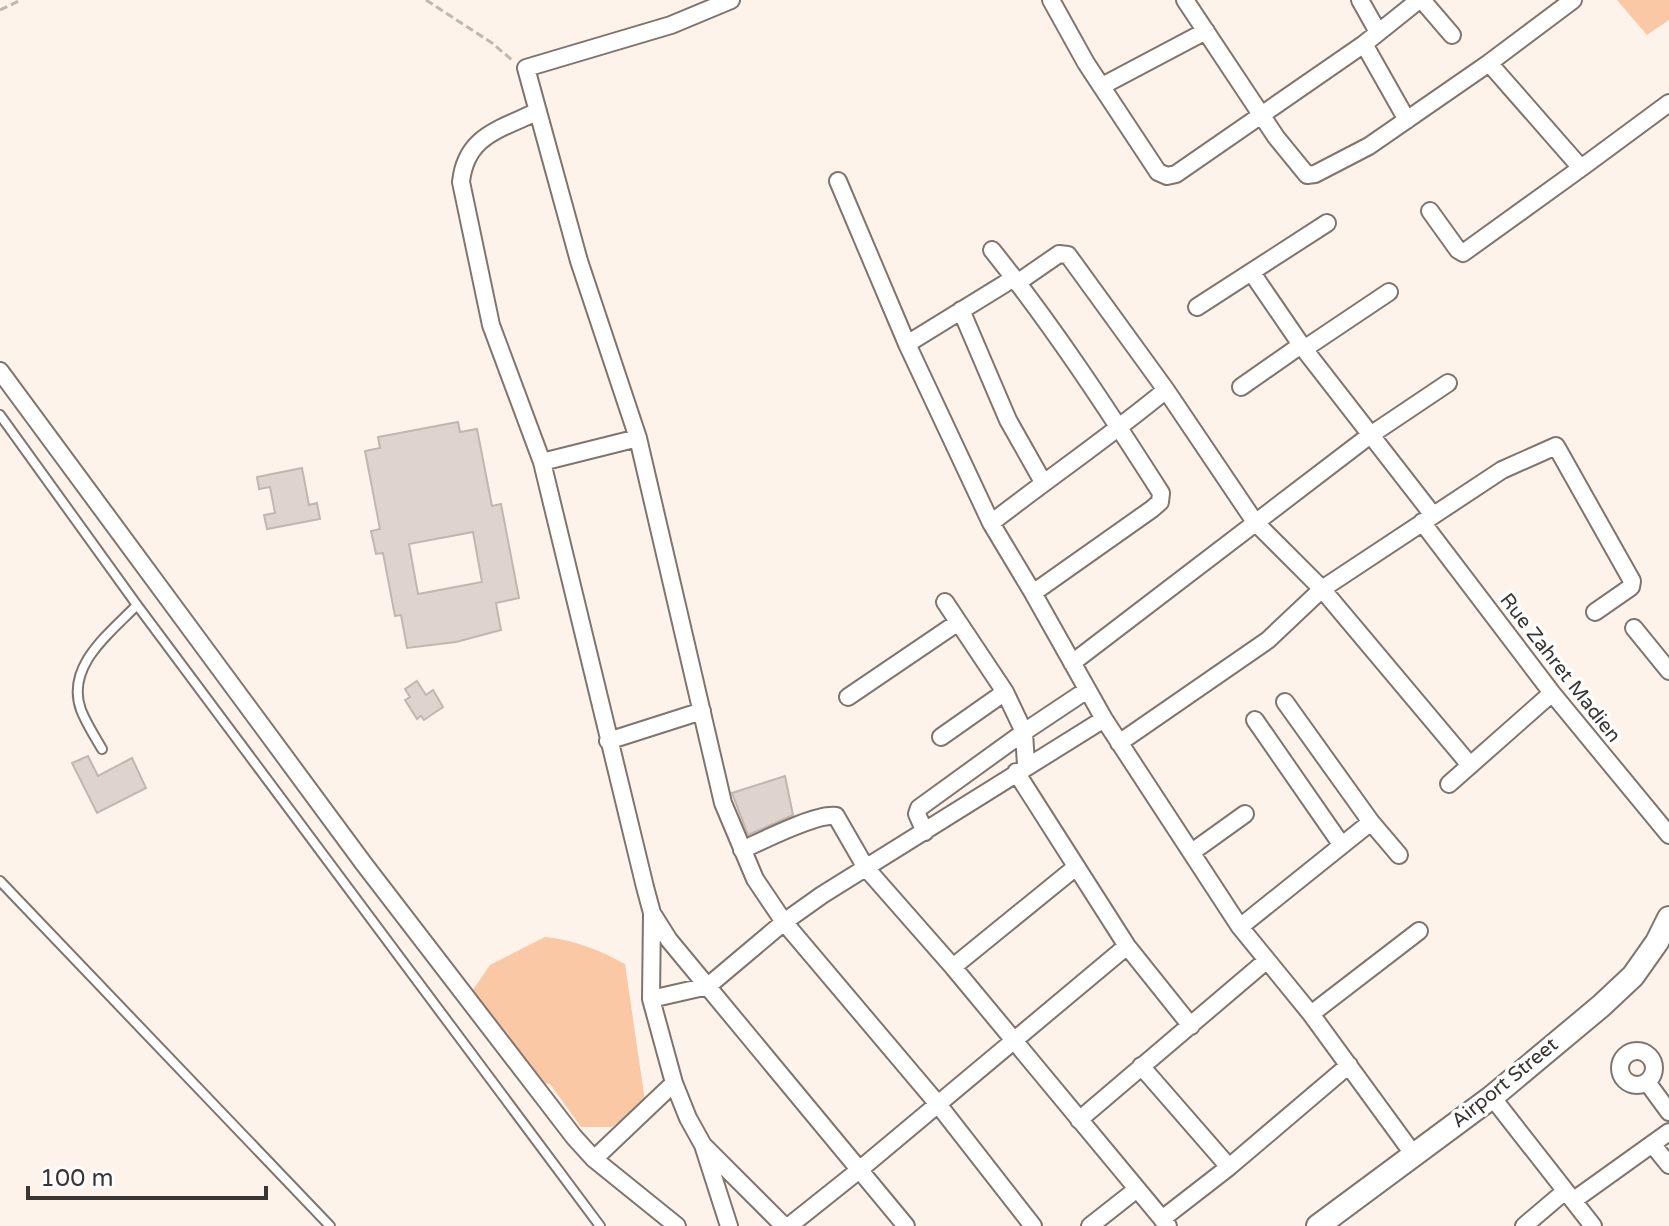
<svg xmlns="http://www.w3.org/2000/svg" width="1669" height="1226" viewBox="0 0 1669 1226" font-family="'Varela Round',sans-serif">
	<rect width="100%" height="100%" fill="#fef3eb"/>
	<!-- green -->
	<path fill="#fbc8a6" d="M1617,0h52v20l-22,15z
		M545,937c30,3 54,13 80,27l20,137 -33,26h-31l-31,-43 -13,-2 -67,-88 20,-29z"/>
	<!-- building -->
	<path fill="#dfd4cd" stroke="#c1b6b0" stroke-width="2" fill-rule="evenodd" d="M458,422l2,10 17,-3 15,77 9,-2 18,94 -23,5 5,27 -45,12 -49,6 -6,-33 -6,1 -12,-63 -7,1 -5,-23 9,-2 -15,-78 15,-3 -2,-11zM473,532l9,50 -64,12 -9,-50z
		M302,468l7,37 8,-2 3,16 -53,10 -3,-14 11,-2 -5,-26 -11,2 -2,-12z
		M417,681l9,14 7,-5 10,17 -19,13 -3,-4 -4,3 -12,-19 5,-3 -5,-8z
		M88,756l10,20 34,-18 14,30 -49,25 -25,-50z
		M785,776l8,39 -45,20 -16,-42z"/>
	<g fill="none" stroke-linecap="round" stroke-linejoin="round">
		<!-- lane casing -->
		<g stroke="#7f756f" stroke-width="12">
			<path id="lane" d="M0,415l137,190 463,621
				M102,749c-7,-12 -16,-26 -21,-39 -16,-44 29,-77 56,-105
				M0,881l330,345"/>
		</g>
		<!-- street casing -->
		<g stroke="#7f756f" stroke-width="20">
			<path id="street" d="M731,0l-60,25 -145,43 53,193 59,177 85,365 32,76 29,43 153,181 96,123
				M1051,0l35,63 72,109 9,4 9,-2 188,-130 55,-44
				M1185,0l91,137 31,38 8,-1 54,-28 120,-83 84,-63
				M1360,0l18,32
				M1422,0l30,35
				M1364,44l43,76
				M1102,86l104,-55
				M538,111c-38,19 -72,24 -77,71l30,143 51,137 103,425 7,26 17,27 237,286
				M1581,168l88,-65
				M838,181l69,163 84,179 42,70 71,126 136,208 71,87 103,141
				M1430,211l28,39 5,3 118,-85 -92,-105
				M992,250c61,76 116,160 169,243l-1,9 -8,7 -119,84
				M1252,273l52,76 129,166
				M1017,283l42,-29 9,1 98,135 89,132 67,67 147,175
				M1197,307l130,-84
				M961,310l47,110 35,62
				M907,344l107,-66
				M1304,349l85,-57
				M0,371l364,493 210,273 20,22 83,67
				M1241,387l60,-42
				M542,462l96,-24
				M1422,522l130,171 117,142
				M991,523c58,-45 118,-86 175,-133
				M945,602l60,90 19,40 2,33
				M1634,628l35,43
				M1072,663l297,-227 79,-53
				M848,697l109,-74
				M1285,702l86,120 28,33
				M1255,720l86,124
				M941,737l64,-45
				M608,741l94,-30
				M1119,743l149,-103 54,-51 180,-119 54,-24 76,135 -1,6 -36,25
				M1016,772l111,174 64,80
				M1449,784l103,-91
				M925,832l-8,-18 2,-6 105,-76 63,-42
				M742,850c20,-9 74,-37 94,-34l30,52 87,99 215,259
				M1192,852l53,-38
				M652,914l-1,85 23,84 14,35 15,27 26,81
				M1240,927l131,-105
				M953,967l123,-100
				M651,999l57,-13 76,-64 38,-27 282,-176
				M1311,1014l108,-83
				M1620 1068a17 17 0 1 1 34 0a17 17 0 1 1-34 0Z
				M1141,1066l88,101
				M1647,1082l22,30
				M1492,1097l101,129
				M1079,1120l188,-160
				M1652,1144l17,21
				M704,1146l80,80
				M594,1159l80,-76
				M1574,1200l95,-68
				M1162,1219l67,-52 120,-102
				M789,1226l69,-55 269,-225
				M1090,1226l47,-37
				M1524,1226l40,-34"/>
		</g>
		<!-- secondary casing -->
		<g stroke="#7f756f" stroke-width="26">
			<path id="secondary" d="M1318,1226l174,-129 109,-91 32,-30 24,-34 12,-24"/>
		</g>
		<!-- path -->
		<path stroke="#c0b7b0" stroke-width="3" stroke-dasharray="8 4" stroke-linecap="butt" d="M426,0l66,43 20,17
			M0,10l21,-10"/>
		<!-- lane -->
		<use href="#lane" stroke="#fff" stroke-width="8"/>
		<!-- street -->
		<use href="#street" stroke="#fff" stroke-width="16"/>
		<!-- secondary -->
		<use href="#secondary" stroke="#fff" stroke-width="22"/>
	</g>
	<g text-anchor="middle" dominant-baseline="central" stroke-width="7" stroke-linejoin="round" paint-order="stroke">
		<!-- street labels -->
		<g font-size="20" fill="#393532" stroke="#fff">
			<text transform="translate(1560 668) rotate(52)">Rue Zahret Madien</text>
			<text transform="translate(1505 1083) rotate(-39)">Airport Street</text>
		</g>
	</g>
	<!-- scale -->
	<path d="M28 1186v12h238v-12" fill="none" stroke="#393532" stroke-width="4"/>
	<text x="40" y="1186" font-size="24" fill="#393532" stroke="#ffffff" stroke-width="6" paint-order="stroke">100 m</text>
</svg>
